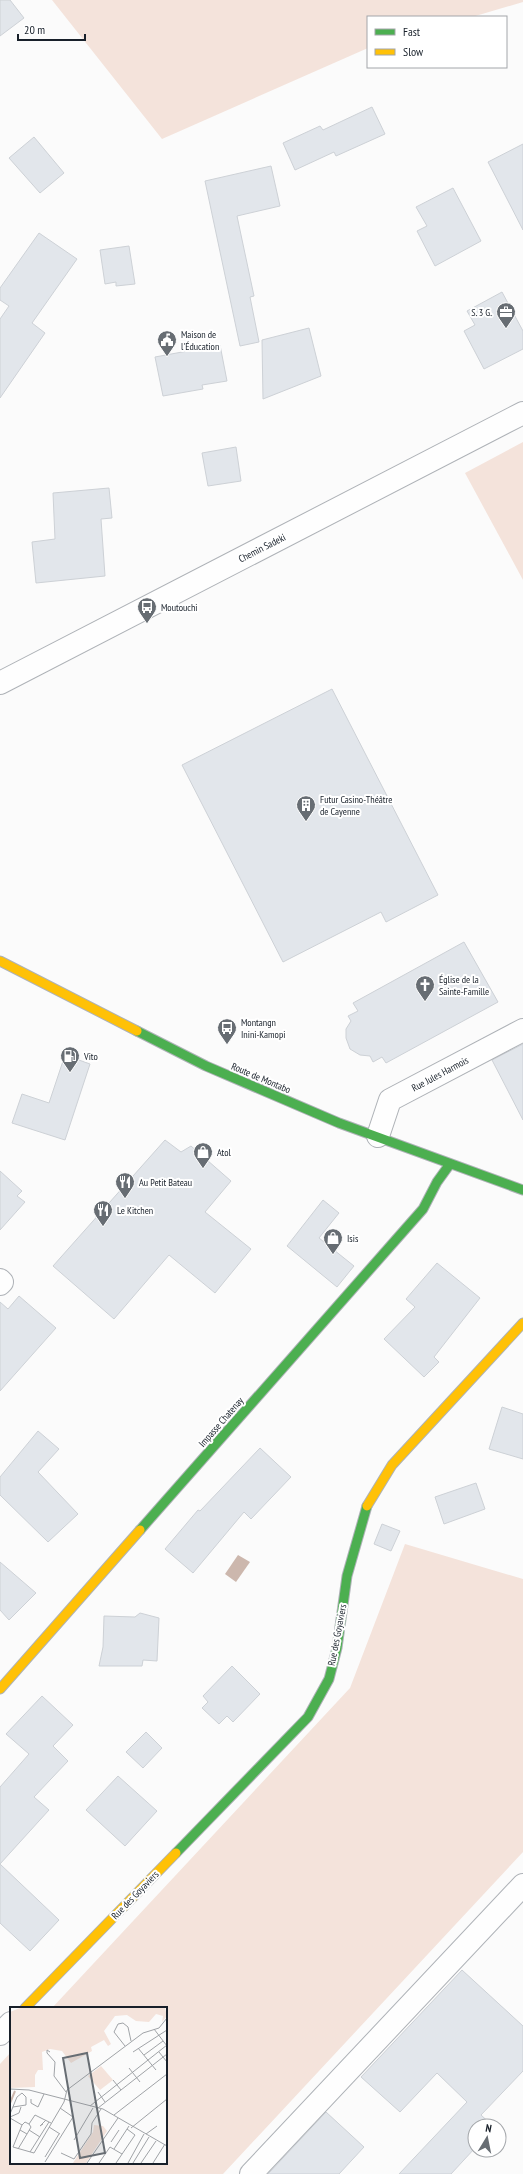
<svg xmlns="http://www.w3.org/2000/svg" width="523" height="2174" viewBox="0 0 523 2174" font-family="'PT Sans Narrow',sans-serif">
	<rect width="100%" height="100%" fill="#fbfbfb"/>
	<!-- green -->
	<path fill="#f4e3db" d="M52,0h471v2l-51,15h-104v31l-206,91z
		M523,442v138l-58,-107z
		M405,1544l118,35v273l-300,322h-223v-110l11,-12v111h155v-155h-114l298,-320z"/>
	<!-- water -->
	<path fill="#ccb7ad" d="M238,1555l12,7 -14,20 -11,-8z"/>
	<!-- building -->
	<path fill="#e2e6eb" stroke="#cdd1d6" d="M0,0h10l14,18 -24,18z
		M372,107l13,27 -49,22 -2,-4 -39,18 -12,-27 37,-17 3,4z
		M34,137l30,36 -24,20 -31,-35z
		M523,144v86l-35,-68z
		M271,166l9,40 -43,10 17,80 -4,1 9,45 -19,4 -35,-165z
		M453,188l28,53 -46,25 -18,-35 10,-5 -11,-19z
		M39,233l38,26 -45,64 13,10 -45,65v-79l9,-13 -9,-6v-12z
		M129,246l6,38 -19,2v-4l-11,2 -5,-34z
		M502,292l21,39v18l-39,20 -20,-38 11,-6 -8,-14z
		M309,328l12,48 -58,23 -1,-59z
		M220,345l7,36 -25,4 1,4 -40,7 -8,-39z
		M236,447l5,34 -33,5 -6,-33z
		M109,488l3,30 -11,1 4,57 -69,7 -4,-41 23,-3 -2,-46z
		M332,689l106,206 -52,27 -5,-10 -98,50 -101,-197z
		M464,942l34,60 -112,61 -4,-6 -9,5 -3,-6 -10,-1 -10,-6 -4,-11v-9l5,-8 -3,-5 10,-5 -5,-8z
		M523,1044v76l-31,-60z
		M65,1055l25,9 -25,76 -53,-17 10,-29 27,9z
		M165,1140l16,12 10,-6 40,35 -26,31 46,37 -36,44 -46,-38 -55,64 -61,-53z
		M0,1171l22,20 -5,5 8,6 -25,28z
		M323,1200l16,13 -20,25 35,28 -17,21 -50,-41z
		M437,1263l43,35 -46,59 5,5 -15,15 -40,-38 31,-32 -9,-8z
		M19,1296l37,32 -56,63v-89l8,7z
		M502,1407l21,7v45l-34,-10z
		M38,1431l21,18 -21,23 40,42 -30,28 -48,-47v-18z
		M260,1448l31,29 -40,42 -7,-7 -51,61 -28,-24 33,-39 2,1z
		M476,1483l9,26 -41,15 -9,-27z
		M382,1524l18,7 -9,20 -17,-7z
		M0,1562l36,31 -27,27 -9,-10z
		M140,1613l19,5 -2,43 -14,-1 -1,6h-43l4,-19 1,-31 31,1z
		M232,1666l28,28 -27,28 -6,-6 -8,8 -17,-16 6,-6 -5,-6z
		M42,1696l31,29 -20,21 15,15 -34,36 15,13 -49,54v-77l29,-33 -23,-20z
		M146,1732l16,16 -19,20 -17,-16z
		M118,1776l39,35 -32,35 -39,-36z
		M0,1864l59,56 -29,31 -30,-28z
		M462,1970l61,56v45l-42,44 12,11h-18v22l-24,26h-52l68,-72 -30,-29 -37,39 -39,-35z
		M326,2112l38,35 -25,27h-71z"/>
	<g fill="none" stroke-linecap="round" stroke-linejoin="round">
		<!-- street casing -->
		<g stroke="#aeb2b7" stroke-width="24">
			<path id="street" d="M0,683l523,-270
				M378,1136l12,-36 133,-70
				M0,1280l2,2 -2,2
				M0,2034l11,-11
				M251,2174l272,-289"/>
		</g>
		<!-- fast casing -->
		<g stroke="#aeb2b7" stroke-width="11">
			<path id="fast" d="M137,1031l69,35 133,57 184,67
				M140,1530l283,-321 14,-27 13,-18
				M176,1853l132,-136 21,-38 8,-31 10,-72 20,-70"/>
		</g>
		<!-- slow casing -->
		<g stroke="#aeb2b7" stroke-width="11">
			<path id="slow" d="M0,961l137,70
				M367,1506l25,-41 131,-142
				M0,1689l140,-159
				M25,2008l151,-155"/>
		</g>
		<!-- street -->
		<use href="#street" stroke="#fefefe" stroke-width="22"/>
		<!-- fast -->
		<use href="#fast" stroke="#4caf50" stroke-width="9"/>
		<!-- slow -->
		<use href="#slow" stroke="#ffc107" stroke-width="9"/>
	</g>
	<!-- icons -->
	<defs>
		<g id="office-pin" transform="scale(1)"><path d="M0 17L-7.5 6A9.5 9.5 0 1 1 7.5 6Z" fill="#676d73" stroke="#fff"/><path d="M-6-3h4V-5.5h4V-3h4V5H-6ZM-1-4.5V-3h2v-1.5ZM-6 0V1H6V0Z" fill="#fff"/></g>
		<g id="civic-pin" transform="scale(1)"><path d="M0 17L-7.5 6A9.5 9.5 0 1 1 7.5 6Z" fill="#676d73" stroke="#fff"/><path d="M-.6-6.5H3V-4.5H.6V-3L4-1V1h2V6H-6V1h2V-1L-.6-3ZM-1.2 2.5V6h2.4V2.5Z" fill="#fff"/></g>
		<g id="bus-pin" transform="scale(1)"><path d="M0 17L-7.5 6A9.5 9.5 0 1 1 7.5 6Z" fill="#676d73" stroke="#fff"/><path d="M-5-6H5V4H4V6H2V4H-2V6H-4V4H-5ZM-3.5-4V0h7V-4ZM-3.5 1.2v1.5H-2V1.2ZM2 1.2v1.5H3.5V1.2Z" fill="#fff"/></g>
		<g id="building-pin" transform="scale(1)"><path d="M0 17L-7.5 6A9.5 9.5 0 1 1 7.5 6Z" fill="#676d73" stroke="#fff"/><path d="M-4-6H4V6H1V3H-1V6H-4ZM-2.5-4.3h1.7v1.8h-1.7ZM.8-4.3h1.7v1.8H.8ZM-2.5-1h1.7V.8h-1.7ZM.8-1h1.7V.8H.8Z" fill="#fff"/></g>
		<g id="church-pin" transform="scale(1)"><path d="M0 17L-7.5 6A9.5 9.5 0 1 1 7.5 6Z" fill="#676d73" stroke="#fff"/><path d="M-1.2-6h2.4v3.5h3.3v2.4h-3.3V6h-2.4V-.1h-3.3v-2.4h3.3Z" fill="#fff"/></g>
		<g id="fuel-pin" transform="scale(1)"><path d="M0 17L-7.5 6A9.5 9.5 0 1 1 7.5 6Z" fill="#676d73" stroke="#fff"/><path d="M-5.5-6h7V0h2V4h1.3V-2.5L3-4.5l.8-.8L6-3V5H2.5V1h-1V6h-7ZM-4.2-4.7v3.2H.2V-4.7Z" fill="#fff"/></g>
		<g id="shop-pin" transform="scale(1)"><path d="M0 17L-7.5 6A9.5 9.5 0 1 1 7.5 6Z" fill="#676d73" stroke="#fff"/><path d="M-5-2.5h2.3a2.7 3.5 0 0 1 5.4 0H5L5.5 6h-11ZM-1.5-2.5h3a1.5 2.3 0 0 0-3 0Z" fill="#fff"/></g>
		<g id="restaurant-pin" transform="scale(1)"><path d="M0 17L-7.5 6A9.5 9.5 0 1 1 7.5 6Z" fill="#676d73" stroke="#fff"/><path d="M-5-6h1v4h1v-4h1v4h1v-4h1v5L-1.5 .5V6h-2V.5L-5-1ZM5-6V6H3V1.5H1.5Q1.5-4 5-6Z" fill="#fff"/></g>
	</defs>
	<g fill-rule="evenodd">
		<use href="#office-pin" x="506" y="312"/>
		<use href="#civic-pin" x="167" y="340"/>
		<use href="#bus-pin" x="147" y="607"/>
		<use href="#building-pin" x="306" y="805"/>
		<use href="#church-pin" x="425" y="985"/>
		<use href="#bus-pin" x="227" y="1028"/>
		<use href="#fuel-pin" x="70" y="1056"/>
		<use href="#shop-pin" x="203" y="1152"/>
		<use href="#restaurant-pin" x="125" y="1182"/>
		<use href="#restaurant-pin" x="103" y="1210"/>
		<use href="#shop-pin" x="333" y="1238"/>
	</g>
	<g text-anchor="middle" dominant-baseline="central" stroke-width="4" stroke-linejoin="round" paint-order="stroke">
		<!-- poi labels -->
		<g font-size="10" fill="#18202a" stroke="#fff" text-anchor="start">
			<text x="492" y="312" text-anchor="end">S. 3 G.</text>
			<text x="181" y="334">Maison de<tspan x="181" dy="12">l'Éducation</tspan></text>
			<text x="161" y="607">Moutouchi</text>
			<text x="320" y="799">Futur Casino-Théâtre<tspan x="320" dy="12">de Cayenne</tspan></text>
			<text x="439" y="979">Église de la<tspan x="439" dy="12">Sainte-Famille</tspan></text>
			<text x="241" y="1022">Montangn<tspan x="241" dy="12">Inini-Kamopi</tspan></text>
			<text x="84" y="1056">Vito</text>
			<text x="217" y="1152">Atol</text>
			<text x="139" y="1182">Au Petit Bateau</text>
			<text x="117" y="1210">Le Kitchen</text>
			<text x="347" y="1238">Isis</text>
		</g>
		<!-- street labels -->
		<g font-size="10" fill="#18202a" stroke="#fff">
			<text transform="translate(262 548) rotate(-27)">Chemin Sadeki</text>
			<text transform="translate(440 1074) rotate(-28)">Rue Jules Harmois</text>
			<text transform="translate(261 1078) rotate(23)">Route de Montabo</text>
			<text transform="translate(221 1422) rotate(-49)">Impasse Chatenay</text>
			<text transform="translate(337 1635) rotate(-79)">Rue des Goyaviers</text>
			<text transform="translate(135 1895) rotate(-46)">Rue des Goyaviers</text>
		</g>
	</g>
	<!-- overview -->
	<g transform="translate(10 2007)">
		<rect width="157" height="157" fill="#fbfbfb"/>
		<path d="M10,1h145l2,8 -5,6 1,-6 -7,-2 -7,8 -13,-1 -9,-6 -12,1 -11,15 7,13 -3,2 -4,-6 -13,7 1,4 -21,12 -9,-12 -12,-2 -8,3 1,18h-5l-3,5v12l-25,1v-76zM91,59l12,14 -13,10 -12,-14zM84,118l9,1 4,5 -21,32h-13l20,-31z" fill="#f4e3db"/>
		<path fill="none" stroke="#ccb7ad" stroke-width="2" d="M0,96l5,-12"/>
		<path fill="none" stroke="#a0a3a7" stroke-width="1" d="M144,22l13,17M115,39l-11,-14 4,-8 5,-1 5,4 3,14M128,41l18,22M40,45l-3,-2v3l8,9 -1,14 12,16M123,45l34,-22M149,45l8,10M134,48l19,-14M119,61l11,14M103,73l8,10M0,82l19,1 74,19 64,37M88,85l7,10M21,92v4l7,4 6,-13M80,99l77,-61M3,100l13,-2v-8l-4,-4M88,101l69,-54M0,107l7,-17 5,-4M104,108l53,-41M0,110l9,-4 2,-6M0,111l12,7M33,117l-3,2 6,-6M12,118l-9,22 21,6 30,-51 3,-12 76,-57 16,-5 8,-10M12,118l3,-3 4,2 6,-9 16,8M39,120l11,7M121,121l36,-29M10,123l7,4 4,-7 -2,-3M19,123l11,7M136,127l11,-8M64,133l19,-32M101,135l8,-12M8,142l9,-15M104,142l15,-23M20,145l19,-30M51,146l13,6 17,-25 1,-11 9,-14M35,150l14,-23M35,155l28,-45 -13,-9M77,156l31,-45M89,156l11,-16 12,7M106,156l19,-28 -8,-6M118,156l16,-29M123,156l16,-26M131,156l15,-22M143,156l12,-19"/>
		<path fill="#676d73" fill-opacity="0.15" stroke="#676d73" stroke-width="2" d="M77,46l18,100 -25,5 -17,-100z"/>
		<rect width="157" height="157" fill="none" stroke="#18202a" stroke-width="2"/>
	</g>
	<!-- legend -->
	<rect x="367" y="16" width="140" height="52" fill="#ffffff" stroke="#a3a6aa"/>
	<rect x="375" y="29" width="20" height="6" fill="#4caf50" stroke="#a3a6aa"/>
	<text x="403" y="36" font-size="12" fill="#18202a">Fast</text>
	<rect x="375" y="49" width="20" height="6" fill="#ffc107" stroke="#a3a6aa"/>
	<text x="403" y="56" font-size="12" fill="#18202a">Slow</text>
	<!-- north arrow -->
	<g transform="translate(487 2138) rotate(10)"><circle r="19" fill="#ffffff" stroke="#a3a6aa"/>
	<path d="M0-3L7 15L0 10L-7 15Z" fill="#676d73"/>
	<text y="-6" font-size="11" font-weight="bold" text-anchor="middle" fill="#18202a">N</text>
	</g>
	<!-- scale -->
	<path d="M18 34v6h67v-6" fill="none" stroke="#18202a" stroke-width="2"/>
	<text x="24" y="34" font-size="12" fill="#18202a" stroke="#ffffff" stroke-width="3" paint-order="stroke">20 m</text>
</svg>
